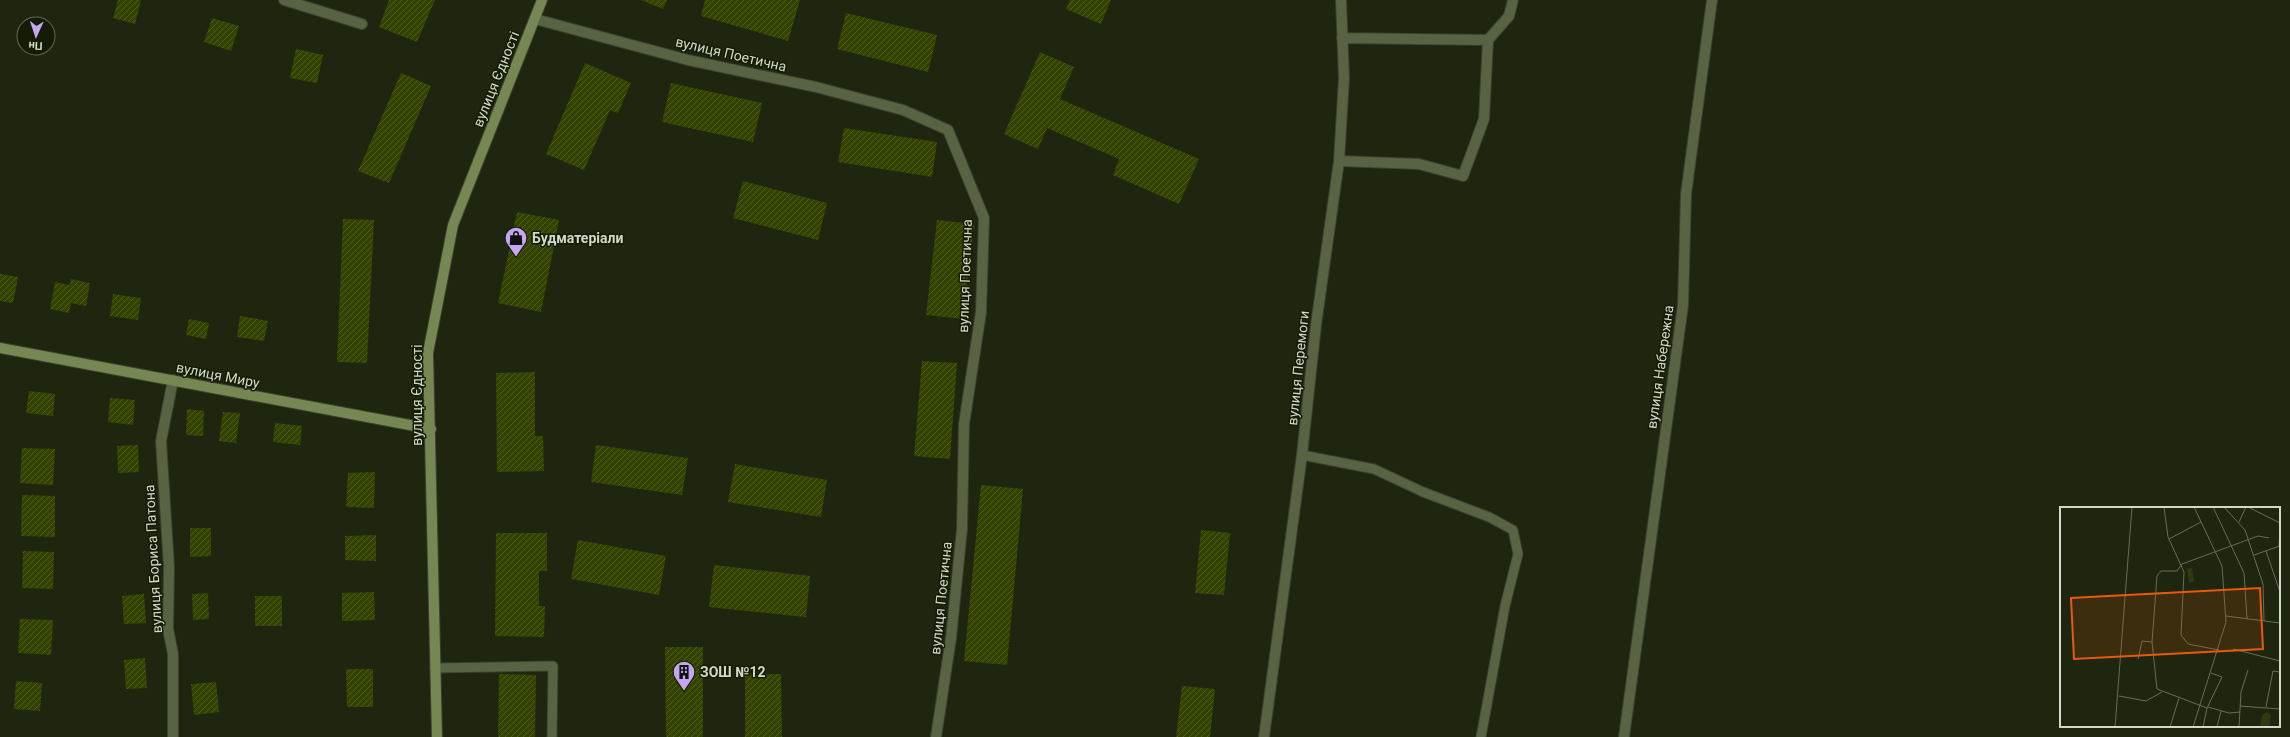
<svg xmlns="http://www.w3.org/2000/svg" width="2290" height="737" viewBox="0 0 2290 737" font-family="Roboto,sans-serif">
	<defs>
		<pattern id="building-hatch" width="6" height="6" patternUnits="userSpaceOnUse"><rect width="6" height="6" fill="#324300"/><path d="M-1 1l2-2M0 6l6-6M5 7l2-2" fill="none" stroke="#4f5d24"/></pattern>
	</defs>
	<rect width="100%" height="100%" fill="#1e260f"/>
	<!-- building -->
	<path fill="url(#building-hatch)" d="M118,0h23l-6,24 -22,-6z
		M389,0h46l-18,42 -38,-15z
		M641,0h26l-4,9z
		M705,0h95l-12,41 -87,-25z
		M1070,0h41l-10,24 -35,-15z
		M846,13l91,22 -9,37 -91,-23z
		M212,18l27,8 -8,25 -27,-9z
		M296,49l27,6 -6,28 -27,-5z
		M1040,52l34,15 -14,32 139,60 -20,45 -66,-29 6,-16 -72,-31 -9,21 -34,-15z
		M585,63l46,20 -13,30 -8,-3 -26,60 -38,-16z
		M401,73l30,13 -42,97 -31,-12z
		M671,83l91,20 -9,39 -91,-20z
		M844,128l93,14 -5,35 -94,-15z
		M743,181l84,22 -9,37 -85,-22z
		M517,212l42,8 -18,92 -43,-9z
		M343,219l31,1 -7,143 -30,-1z
		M937,220l37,4 -11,95 -37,-4z
		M0,274l18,3 -5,26 -13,-2z
		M71,279l19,4 -4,23 -15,-3 -2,10 -19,-4 5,-27 15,3z
		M113,294l28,4 -3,22 -28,-4z
		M240,316l28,5 -4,20 -27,-4z
		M189,319l20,4 -3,16 -20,-4z
		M922,361l35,2 -7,96 -36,-3z
		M535,372v64h8l1,35 -47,1 -1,-99z
		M29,391l26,3 -2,22 -27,-3z
		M110,398l25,2 -2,25 -25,-3z
		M187,409l17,2 -1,25 -17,-1z
		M223,412l17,1 -4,30 -17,-2z
		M275,423l27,3 -2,19 -27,-3z
		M138,445l1,27 -21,1 -1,-27z
		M596,445l92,13 -6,37 -91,-13z
		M22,448l33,1 -2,36 -33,-2z
		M735,464l92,16 -6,37 -93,-15z
		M375,472l-1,36 -28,-1 2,-34z
		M981,485l42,4 -16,176 -43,-4z
		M22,495l33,1v41l-34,-1z
		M190,528h21v28l-21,1z
		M1201,530l29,3 -6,62 -29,-2z
		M496,533h51v38h-8v35h6l-1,31 -49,-1z
		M376,535v26l-31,-1v-24z
		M578,540l88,16 -7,39 -88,-16z
		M23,551l31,1 -1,37 -31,-1z
		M714,565l96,11 -4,41 -97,-10z
		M374,592l1,28 -33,1v-28z
		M208,593l1,26 -16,1 -1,-26z
		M144,594l2,29 -22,1 -2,-28z
		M255,596h27v30h-27z
		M20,619l33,1 -2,35 -33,-2z
		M665,647h38v90h-37z
		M145,658l2,30 -21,1 -2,-29z
		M346,669h27v38h-26z
		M499,674l37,1 -1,62h-37z
		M745,674h36l1,63h-37z
		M16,681l26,2 -2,28 -26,-2z
		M216,682l3,30 -25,3 -3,-31z
		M1182,686l33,3 -5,48h-34z"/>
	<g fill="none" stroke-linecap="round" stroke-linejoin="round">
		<!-- lane casing -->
		<g stroke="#3b422d" stroke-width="11">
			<path id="lane" d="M1302,455l72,14 49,23 66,25 24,13 5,24 -13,52 -24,131
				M435,668l118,-2 -1,71"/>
		</g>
		<!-- street casing -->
		<g stroke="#3b422d" stroke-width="12">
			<path id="street" d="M284,0l78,24
				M535,19l153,41 128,27 87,23 45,20 36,88 -3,94 -17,112 -2,105 -11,109 -15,99
				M1342,38l146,2
				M1339,161l80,3 44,12 21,-57 4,-79 21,-24 4,-16
				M173,380l-12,61 8,126 -1,62 5,25v83
				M1264,737l38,-282 14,-130 23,-164 5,-83 -3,-78
				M1624,737l59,-432 3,-111 26,-194"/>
		</g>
		<!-- secondary casing -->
		<g stroke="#3b422d" stroke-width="12">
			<path id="secondary" d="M0,348l431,81
				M437,737l-9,-384 25,-128 89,-225"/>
		</g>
		<!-- lane -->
		<use href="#lane" stroke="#586343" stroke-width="9"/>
		<!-- street -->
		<use href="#street" stroke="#586343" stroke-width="10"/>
		<!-- secondary -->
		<use href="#secondary" stroke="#768754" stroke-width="10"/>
	</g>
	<!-- icons -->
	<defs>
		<g id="shop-pin" transform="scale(1.15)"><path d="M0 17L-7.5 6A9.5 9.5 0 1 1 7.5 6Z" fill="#c6a6f0" stroke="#151c06"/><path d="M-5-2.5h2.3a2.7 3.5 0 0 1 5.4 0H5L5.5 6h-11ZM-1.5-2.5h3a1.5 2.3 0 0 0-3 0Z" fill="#111"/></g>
		<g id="building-pin" transform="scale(1.15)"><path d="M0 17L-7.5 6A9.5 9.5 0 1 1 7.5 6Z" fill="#c6a6f0" stroke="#151c06"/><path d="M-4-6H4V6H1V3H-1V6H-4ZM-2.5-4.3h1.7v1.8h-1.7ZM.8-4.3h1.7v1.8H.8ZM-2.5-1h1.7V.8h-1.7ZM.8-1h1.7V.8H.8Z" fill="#111"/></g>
	</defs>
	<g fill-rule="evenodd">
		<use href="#shop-pin" x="516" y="238"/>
		<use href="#building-pin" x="684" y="672"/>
	</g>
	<g text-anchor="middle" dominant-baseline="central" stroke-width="3" stroke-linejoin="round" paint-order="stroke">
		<!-- street labels -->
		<g font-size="14" fill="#d2d8c9" stroke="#151c06">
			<text transform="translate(731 54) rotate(13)">вулиця Поетична</text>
			<text transform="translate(496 79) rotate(-68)">вулиця Єдності</text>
			<text transform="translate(965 276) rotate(-88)">вулиця Поетична</text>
			<text transform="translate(1660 367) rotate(-82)">вулиця Набережна</text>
			<text transform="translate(1298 368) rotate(-84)">вулиця Перемоги</text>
			<text transform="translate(218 375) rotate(11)">вулиця Миру</text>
			<text transform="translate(417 395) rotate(-90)">вулиця Єдності</text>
			<text transform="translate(153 559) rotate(-93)">вулиця Бориса Патона</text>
			<text transform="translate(941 598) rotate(-84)">вулиця Поетична</text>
		</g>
		<!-- poi labels -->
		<g font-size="14" font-weight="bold" fill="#d2d8c9" stroke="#151c06" text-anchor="start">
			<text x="532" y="238">Будматеріали</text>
			<text x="700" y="672">ЗОШ №12</text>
		</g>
	</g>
	<!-- overview -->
	<g transform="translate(2060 507)">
		<rect width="220" height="220" fill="#1e260f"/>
		<path d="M132,61l2,13 -5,2 -2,-14zM207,205l4,3 -2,12h-9l2,-12z" fill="#2e3a10"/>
		<path fill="none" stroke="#666d59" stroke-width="1" d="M104,0l4,30 16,35 -3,63 7,9 31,6M153,0l31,66 3,45M164,0l21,23 18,54 1,37M188,0l32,16M179,15l7,-15M109,32l32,-17M219,39l1,-18M206,44l14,41M194,48l26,-9M166,109l54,7M173,142l47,12M78,152l4,-18 10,1M151,166l11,4 -15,31 -50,-19 -5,-47 5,-66 4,-5h16l5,-7 76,-28 11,2M59,189l27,5 16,-9M180,199l40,3M148,200l21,6 11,-1M206,200l7,-36 7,1M55,220l17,-220M110,220l9,-29M133,220l33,-105 -4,-56 -28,-59M143,220l4,-19M157,220l4,-16M179,220l2,-35 7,-22"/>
		<path fill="#e8590c" fill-opacity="0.15" stroke="#e8590c" stroke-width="2" d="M200,81l3,61 -189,10 -3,-61z"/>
		<rect width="220" height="220" fill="none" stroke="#d2d8c9" stroke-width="2"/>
	</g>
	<!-- north arrow -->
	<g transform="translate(36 36) rotate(183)"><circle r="19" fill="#151c06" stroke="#616754"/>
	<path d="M0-3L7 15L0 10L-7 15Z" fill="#c6a6f0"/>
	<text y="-6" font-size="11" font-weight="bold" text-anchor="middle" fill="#d2d8c9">Пн</text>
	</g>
</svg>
